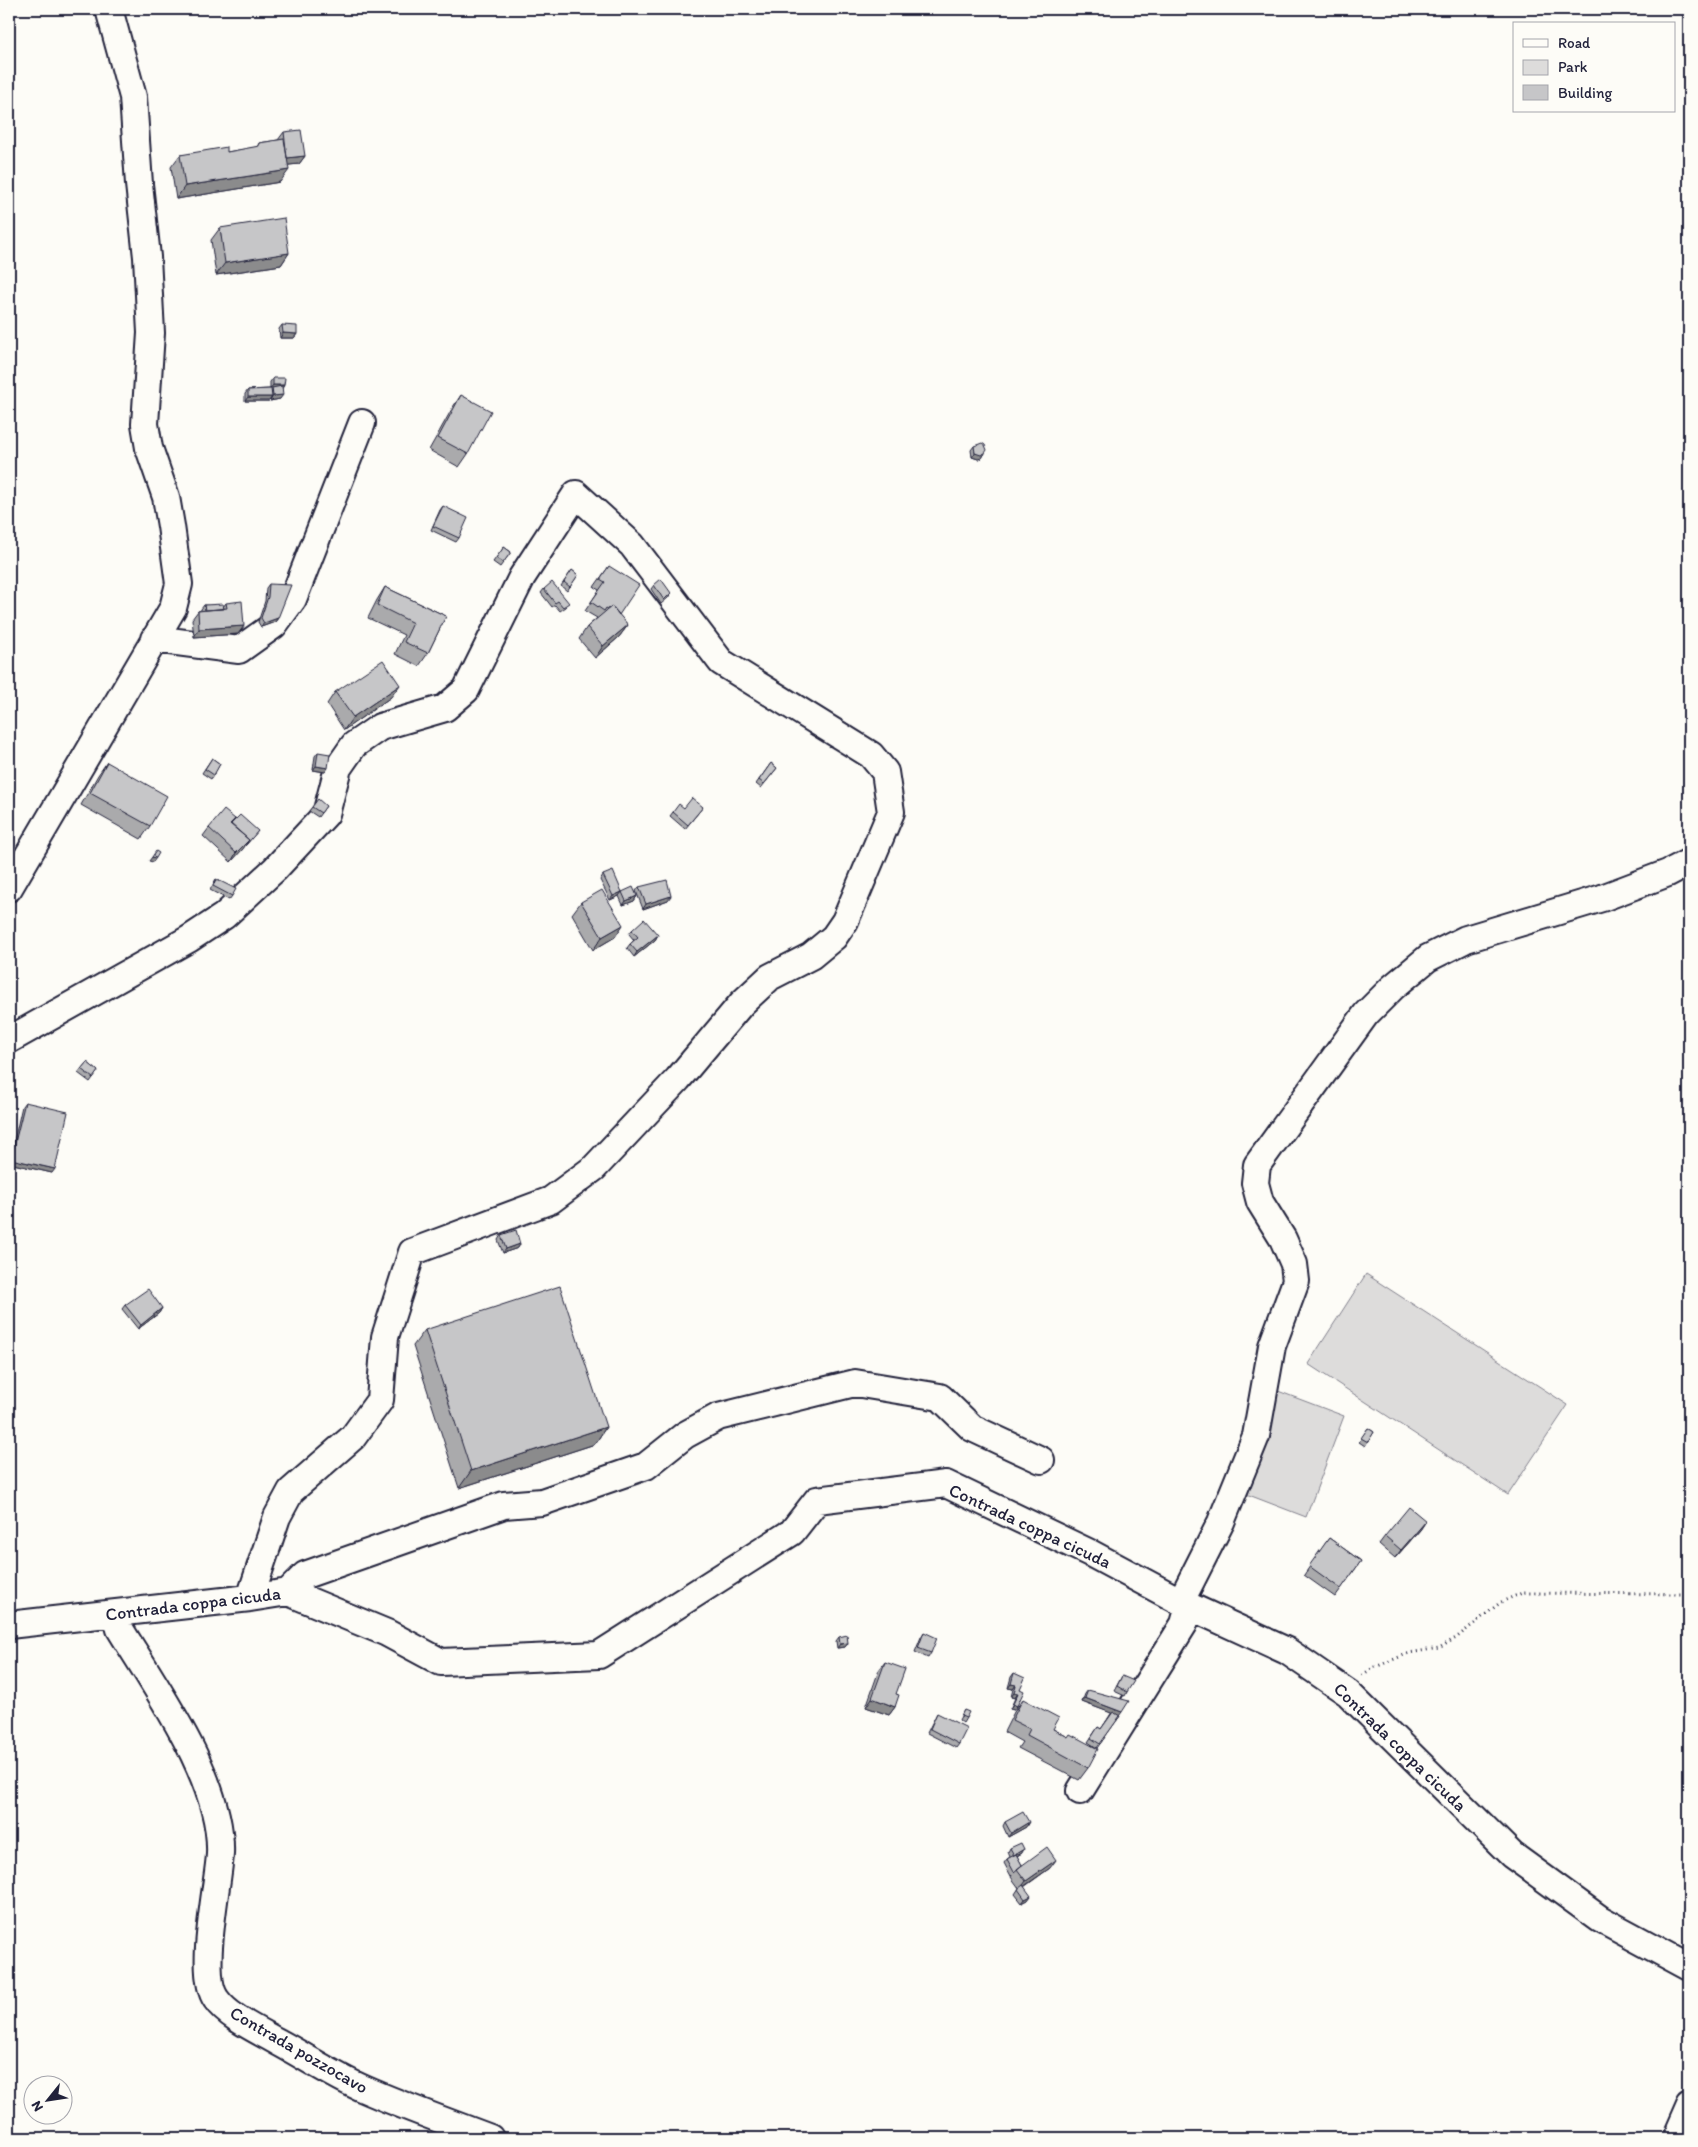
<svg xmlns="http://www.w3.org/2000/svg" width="1698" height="2147" viewBox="0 0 1698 2147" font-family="Itim,sans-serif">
	<rect width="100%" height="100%" fill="#fdfcf7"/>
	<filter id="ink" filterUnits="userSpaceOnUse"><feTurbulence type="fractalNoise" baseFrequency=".02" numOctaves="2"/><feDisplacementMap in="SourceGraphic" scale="10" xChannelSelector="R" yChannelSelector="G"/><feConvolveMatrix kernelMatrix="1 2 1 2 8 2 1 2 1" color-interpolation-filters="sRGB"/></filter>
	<g filter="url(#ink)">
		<!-- green -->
		<path fill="#dddcdb" stroke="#807f8b" d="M1366,1274l202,131 -60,90 -200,-131z
			M1278,1391l66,25 -38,101 -65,-25z"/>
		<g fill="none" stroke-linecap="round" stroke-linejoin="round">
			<!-- minor casing -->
			<g stroke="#22223b" stroke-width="30">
				<path id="minor" d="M154,639l85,11 35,-25 19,-26 69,-176
					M9,888l164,-280 6,-24 -8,-58 -5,-29 -17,-49 -4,-24 6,-91 -4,-76 -8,-73 -6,-87 -24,-88
					M9,1040l180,-101 35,-23 51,-47 51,-55 12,-46 16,-23 26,-18 65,-19 21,-18 56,-113 54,-83 56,51 89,117 150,93 14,17 6,40 -46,109 -11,16 -23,19 -41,21 -28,26 -64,76 -84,89 -43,32 -139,52 -27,85 -5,63 -27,37 -62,54 -14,26 -27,81
					M288,1592l17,-17 199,-70 38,-3 104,-36 39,-31 33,-18 137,-34 85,14 32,31 69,32
					M1181,1601l40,-79 35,-86 16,-90 24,-65 -2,-17 -11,-25 -23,-37 -5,-19 2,-18 109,-151 27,-27 35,-29 38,-19 136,-41 66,-25 21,-11
					M116,1613l4,16c37,61 103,152 100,225 -2,32 -22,120 -4,145 12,18 43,32 62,43 28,15 56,34 86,47 41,18 84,33 126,49
					M9,1625l241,-27 38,-6 99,41 54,29 158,-7 193,-123 25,-32 129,-16 144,69 99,53 98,45 61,42 164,162 88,64 89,48
					M1080,1791l104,-167 5,-18
					M1675,2138l14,-32"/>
			</g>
			<!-- path -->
			<path stroke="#22223b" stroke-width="3" stroke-dasharray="1 4" stroke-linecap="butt" d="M1362,1675l11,-7 36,-15 30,-5 17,-10 45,-36 21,-9 167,1"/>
			<!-- minor -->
			<use href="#minor" stroke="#fdfcf7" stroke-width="26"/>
		</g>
		<!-- wall -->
		<path fill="#aaaaac" stroke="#22223b" d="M284,132l21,24 -6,8 -11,1 -8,17 -104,17 -5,-32 9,-12 47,-3 30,-5 2,-4 19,-3z
			M220,228l69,25 -8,12 -65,10 -5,-35z
			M282,325l15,9 -3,4h-14l-1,-9z
			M273,378l11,7 -2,3 -2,11 -10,2v-2l-1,2h-24v-7l3,-4 22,-1v-7z
			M461,395l7,59 -9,13 -30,-17 24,-43z
			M974,446l11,7 -3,5 -4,1 -6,-2 -1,-7z
			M443,506l16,32 -3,4 -25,-12 9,-20z
			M504,547l7,5 -11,15 -7,-5z
			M609,566l10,49 9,10 -9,12 -24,21 -16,-19 8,-12 10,-9 -12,-7 14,-21 -5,-3z
			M572,570l6,5 -11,16 -6,-5z
			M269,584l9,34 -3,4 -14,5 -3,-5 7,-21 1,-13z
			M654,585l17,8 -3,5 -7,6 -10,-15z
			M385,587l61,29 -18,37 -9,13 -24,-12 9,-19 -36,-17 9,-18z
			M544,589l22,18 -6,4 -5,-6 -3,2 -11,-14z
			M226,603l18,23 -6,8 -44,3 -2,-18 6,-8 3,-1v-1l3,-4 19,2z
			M335,692l56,5 -47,33 -17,-26z
			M318,752l7,20 -12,-2 2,-14z
			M212,758l8,6 -9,15 -9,-6z
			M107,762l43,64 -9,13 -60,-34 17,-30z
			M771,763l6,5 -16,20 -5,-4z
			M326,806l-8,11 -9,-6 3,-4z
			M703,807l-18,22 -15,-13 3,-4 11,-4z
			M235,819l23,12 -27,31 -28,-26 6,-8z
			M603,875l19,17 15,4 -3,5 -11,4 -4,-9 -9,4 -10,-20z
			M216,879l16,17 -3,4 -19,-10z
			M639,887l29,13 -25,9 -7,-18z
			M581,902l34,35 -22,13 -21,-36z
			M632,930l26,5 -3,5 -21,17 -7,-9 3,-4 4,-4 -5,-6z
			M87,1062l11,9 -8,11 -12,-9z
			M25,1102l27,71 -43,-10 13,-57z
			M501,1235l19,9 -2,4 -15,5 -5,-13z
			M125,1305l37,3 -3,5 -21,16 -16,-20z
			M425,1330l181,97 -11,17 -136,44 -46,-142z
			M1368,1428l6,4 -9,14 -6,-4z
			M1426,1521l-6,9 -25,28 -16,-14 6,-8z
			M1329,1538l32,23 -26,36 -31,-22z
			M924,1632l7,21 -3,5 -13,-6 6,-15z
			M839,1637l9,6 -3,4 -8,1 -1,-7z
			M885,1662l11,32 -1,13 -6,8 -23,-8 13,-37z
			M1014,1673l6,16 -3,17 -3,4 -4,-1 5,-11 -4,-1 2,-8 -5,-1 3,-11z
			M1122,1676l5,16 -2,4 -11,-5z
			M1088,1690l32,26 -23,32 -9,-6 10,-15 3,2 11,-16 -30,-11 3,-8z
			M1023,1699l30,30 15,8 20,31 -9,12 -61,-32 4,-6 -18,-10 10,-20z
			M964,1710l2,8 -3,5 -4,-3z
			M937,1713l22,31 -3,4 -29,-15z
			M1005,1822l21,5 -18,10 -5,-11z
			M1010,1848l12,5 -5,3 5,9 28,3 -26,19 4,13 -6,3 -7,-9 4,-6 -8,-11 1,-2 -1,1 -7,-13 3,-4 3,-2 -2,-5z"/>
		<!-- shaded-wall -->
		<path fill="#8b8b8c" stroke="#22223b" d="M305,156l-6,8 -18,2 6,-8z
			M289,170l-9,12 -104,17 9,-13z
			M289,253l-8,12 -65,10 9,-12z
			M283,333l14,1 -3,4h-14z
			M273,385h11l-2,4 -10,-1 -1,1h-1z
			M283,395l-3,4 -10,2 3,-5z
			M248,397h24l-3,4h-24z
			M975,453h10l-3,5 -4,1 -6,-2z
			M278,618l-3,4 -14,5 3,-4z
			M628,625l-9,12 -24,21 8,-12z
			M244,626l-6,8 -44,3 5,-8z
			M400,685l-9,12 -47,33 9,-13z
			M316,766l12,2 -3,4 -12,-2z
			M249,840l-6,9 -12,13 5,-9z
			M152,857l4,1 -3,4 -4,-1z
			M622,892l-3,4 -9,4 3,-4z
			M637,896l-3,5 -11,4 3,-4z
			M671,896l-3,4 -25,9 3,-5z
			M623,925l-8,12 -22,13 9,-13z
			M658,935l-3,5 -21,17 3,-5z
			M11,1159l44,10 -3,4 -43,-10z
			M520,1244l-2,4 -15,5 3,-4z
			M162,1308l-3,5 -21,16 3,-4z
			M606,1427l-11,17 -136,44 12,-17z
			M1426,1521l-6,9 -25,28 6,-8z
			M848,1643l-3,4 -8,1 3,-4z
			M1011,1684l5,1 -3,4 -5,-1z
			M1014,1693h4l-3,5 -4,-1z
			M872,1698l23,9 -6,8 -23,-8z
			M1085,1698l37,14 -3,4 -37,-14z
			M1013,1704l4,2 -3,4 -4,-1z
			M1029,1822l-3,5 -18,10 3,-4z
			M1024,1849l-2,4 -11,6 3,-4z
			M1056,1860l-6,8 -30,21 6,-8z
			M1031,1896l-3,4 -6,3 3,-4z"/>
		<!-- building -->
		<path fill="#c6c6c8" stroke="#22223b" d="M301,130l4,26 -18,2 -3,-26z
			M284,139l5,31 -104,16 -5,-31 47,-8v5l32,-6v-3z
			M284,218l5,35 -64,10 -5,-35z
			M282,325l15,1v8l-14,-1z
			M273,378h12l-1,7h-11z
			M282,386l1,9 -10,1 -1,-8z
			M271,389l1,8h-24v-7z
			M461,395l30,16 -23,43 -30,-16z
			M982,443l3,2 2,5 -2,3 -4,2 -6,-2 -1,-7z
			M443,506l25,12 -9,20 -26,-12z
			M504,547l7,5 -8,11 -7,-5z
			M609,566l30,19 -20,30 -7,-9 -4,3 -2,-1 -2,3 -13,-9 14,-20 -5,-3z
			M572,570l6,5 -8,12 -6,-5z
			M661,579l10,14 -7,7 -10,-15z
			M552,582l17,21 -6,4 -5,-6 -3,2 -11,-14z
			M269,584l22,1 -13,33 -14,5 -3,-5 7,-21z
			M385,587l61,29 -18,37 -24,-11 9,-19 -36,-18z
			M242,601l2,25 -45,3 -1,-18 29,-3 -1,-5z
			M223,604l1,5 -19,1 -1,-5z
			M612,606l16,19 -25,21 -16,-19z
			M383,660l17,25 -47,32 -18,-25z
			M318,752l12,2 -2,14 -12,-2z
			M212,758l8,6 -6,11 -9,-6z
			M107,762l60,34 -17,30 -60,-33z
			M771,763l6,5 -13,16 -5,-4z
			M692,798l11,9 -15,18 -15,-13 6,-8 5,4z
			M318,799l8,7 -5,7 -9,-6z
			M224,810l11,9 -5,5 19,16 -13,13 -27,-25z
			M240,815l18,16 -12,14 3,-5 -18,-16z
			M156,851l3,2 -3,5 -4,-1z
			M613,871l9,21 -9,4 -10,-21z
			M216,879l20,10 -4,7 -19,-10z
			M667,880l4,16 -25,8 -7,-17z
			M633,887l4,9 -11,5 -4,-9z
			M602,890l21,35 -21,12 -21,-35z
			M644,919l14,16 -21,17 -7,-8 8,-7 -6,-7z
			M87,1062l11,9 -5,7 -12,-9z
			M25,1102l43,10 -13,57 -44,-10z
			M516,1230l4,14 -14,5 -5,-14z
			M560,1286l46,141 -135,44 -46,-141z
			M148,1289l14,19 -21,17 -16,-20z
			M1368,1428l6,4 -6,10 -7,-4z
			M1409,1507l17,14 -25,29 -16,-14z
			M1329,1538l32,23 -20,28 -32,-23z
			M924,1632l13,6 -6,15 -13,-5z
			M847,1635l1,8 -8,1 -1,-7z
			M885,1662l20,7 -9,25 3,1 -4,12 -23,-9z
			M1014,1673l11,5 -5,11 4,2 -7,15 -4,-2 5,-11h-4l2,-8 -5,-1z
			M1122,1676l12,5 -7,11 -10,-6z
			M1088,1690l41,11 -7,11 -37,-14z
			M1023,1699l36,19 -6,11 15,8 2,-3 28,15 -10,19 -61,-33 3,-6 -18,-9z
			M964,1710l5,2 -3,6 -5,-2z
			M1113,1712l7,4 -20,28 -9,-6 7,-11 3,2z
			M937,1713l30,15 -8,16 -29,-15z
			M1023,1812l6,10 -18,11 -6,-11z
			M1021,1843l3,6 -10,6 -4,-7z
			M1047,1847l9,13 -30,21 -9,-12z
			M1016,1854l6,11 -8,7 -7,-13z
			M1023,1885l8,11 -6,3 -7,-10z"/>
	</g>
	<g text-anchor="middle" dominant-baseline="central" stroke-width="4.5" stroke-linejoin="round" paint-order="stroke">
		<!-- street labels -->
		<g font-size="18" fill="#22223b" stroke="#fdfcf7">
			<text transform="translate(1030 1526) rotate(25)">Contrada coppa cicuda</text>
			<text transform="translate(193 1604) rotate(-7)">Contrada coppa cicuda</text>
			<text transform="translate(1400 1747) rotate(44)">Contrada coppa cicuda</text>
			<text transform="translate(299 2050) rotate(30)">Contrada pozzocavo</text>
		</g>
	</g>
	<!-- margin -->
	<rect width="1698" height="2147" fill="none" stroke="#fdfcf7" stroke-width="30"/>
	<rect x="15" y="15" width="1668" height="2117" fill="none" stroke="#22223b" stroke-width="2" filter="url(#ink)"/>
	<!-- legend -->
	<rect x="1513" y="22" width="162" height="90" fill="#fdfcf7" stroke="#a5a5ac"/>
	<rect x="1523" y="39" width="25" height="8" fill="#fdfcf7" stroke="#a5a5ac"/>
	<text x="1558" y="48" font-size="15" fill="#22223b">Road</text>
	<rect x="1523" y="60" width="25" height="15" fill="#dddcdb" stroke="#a5a5ac"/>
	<text x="1558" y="72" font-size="15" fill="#22223b">Park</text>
	<rect x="1523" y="85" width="25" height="15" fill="#c6c6c8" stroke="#a5a5ac"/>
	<text x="1558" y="98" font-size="15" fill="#22223b">Building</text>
	<!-- north arrow -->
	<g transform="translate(48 2100) rotate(240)"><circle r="24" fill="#fdfcf7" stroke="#a5a5ac"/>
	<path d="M0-4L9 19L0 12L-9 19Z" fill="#22223b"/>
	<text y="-8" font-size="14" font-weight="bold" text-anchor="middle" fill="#22223b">N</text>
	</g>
</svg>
